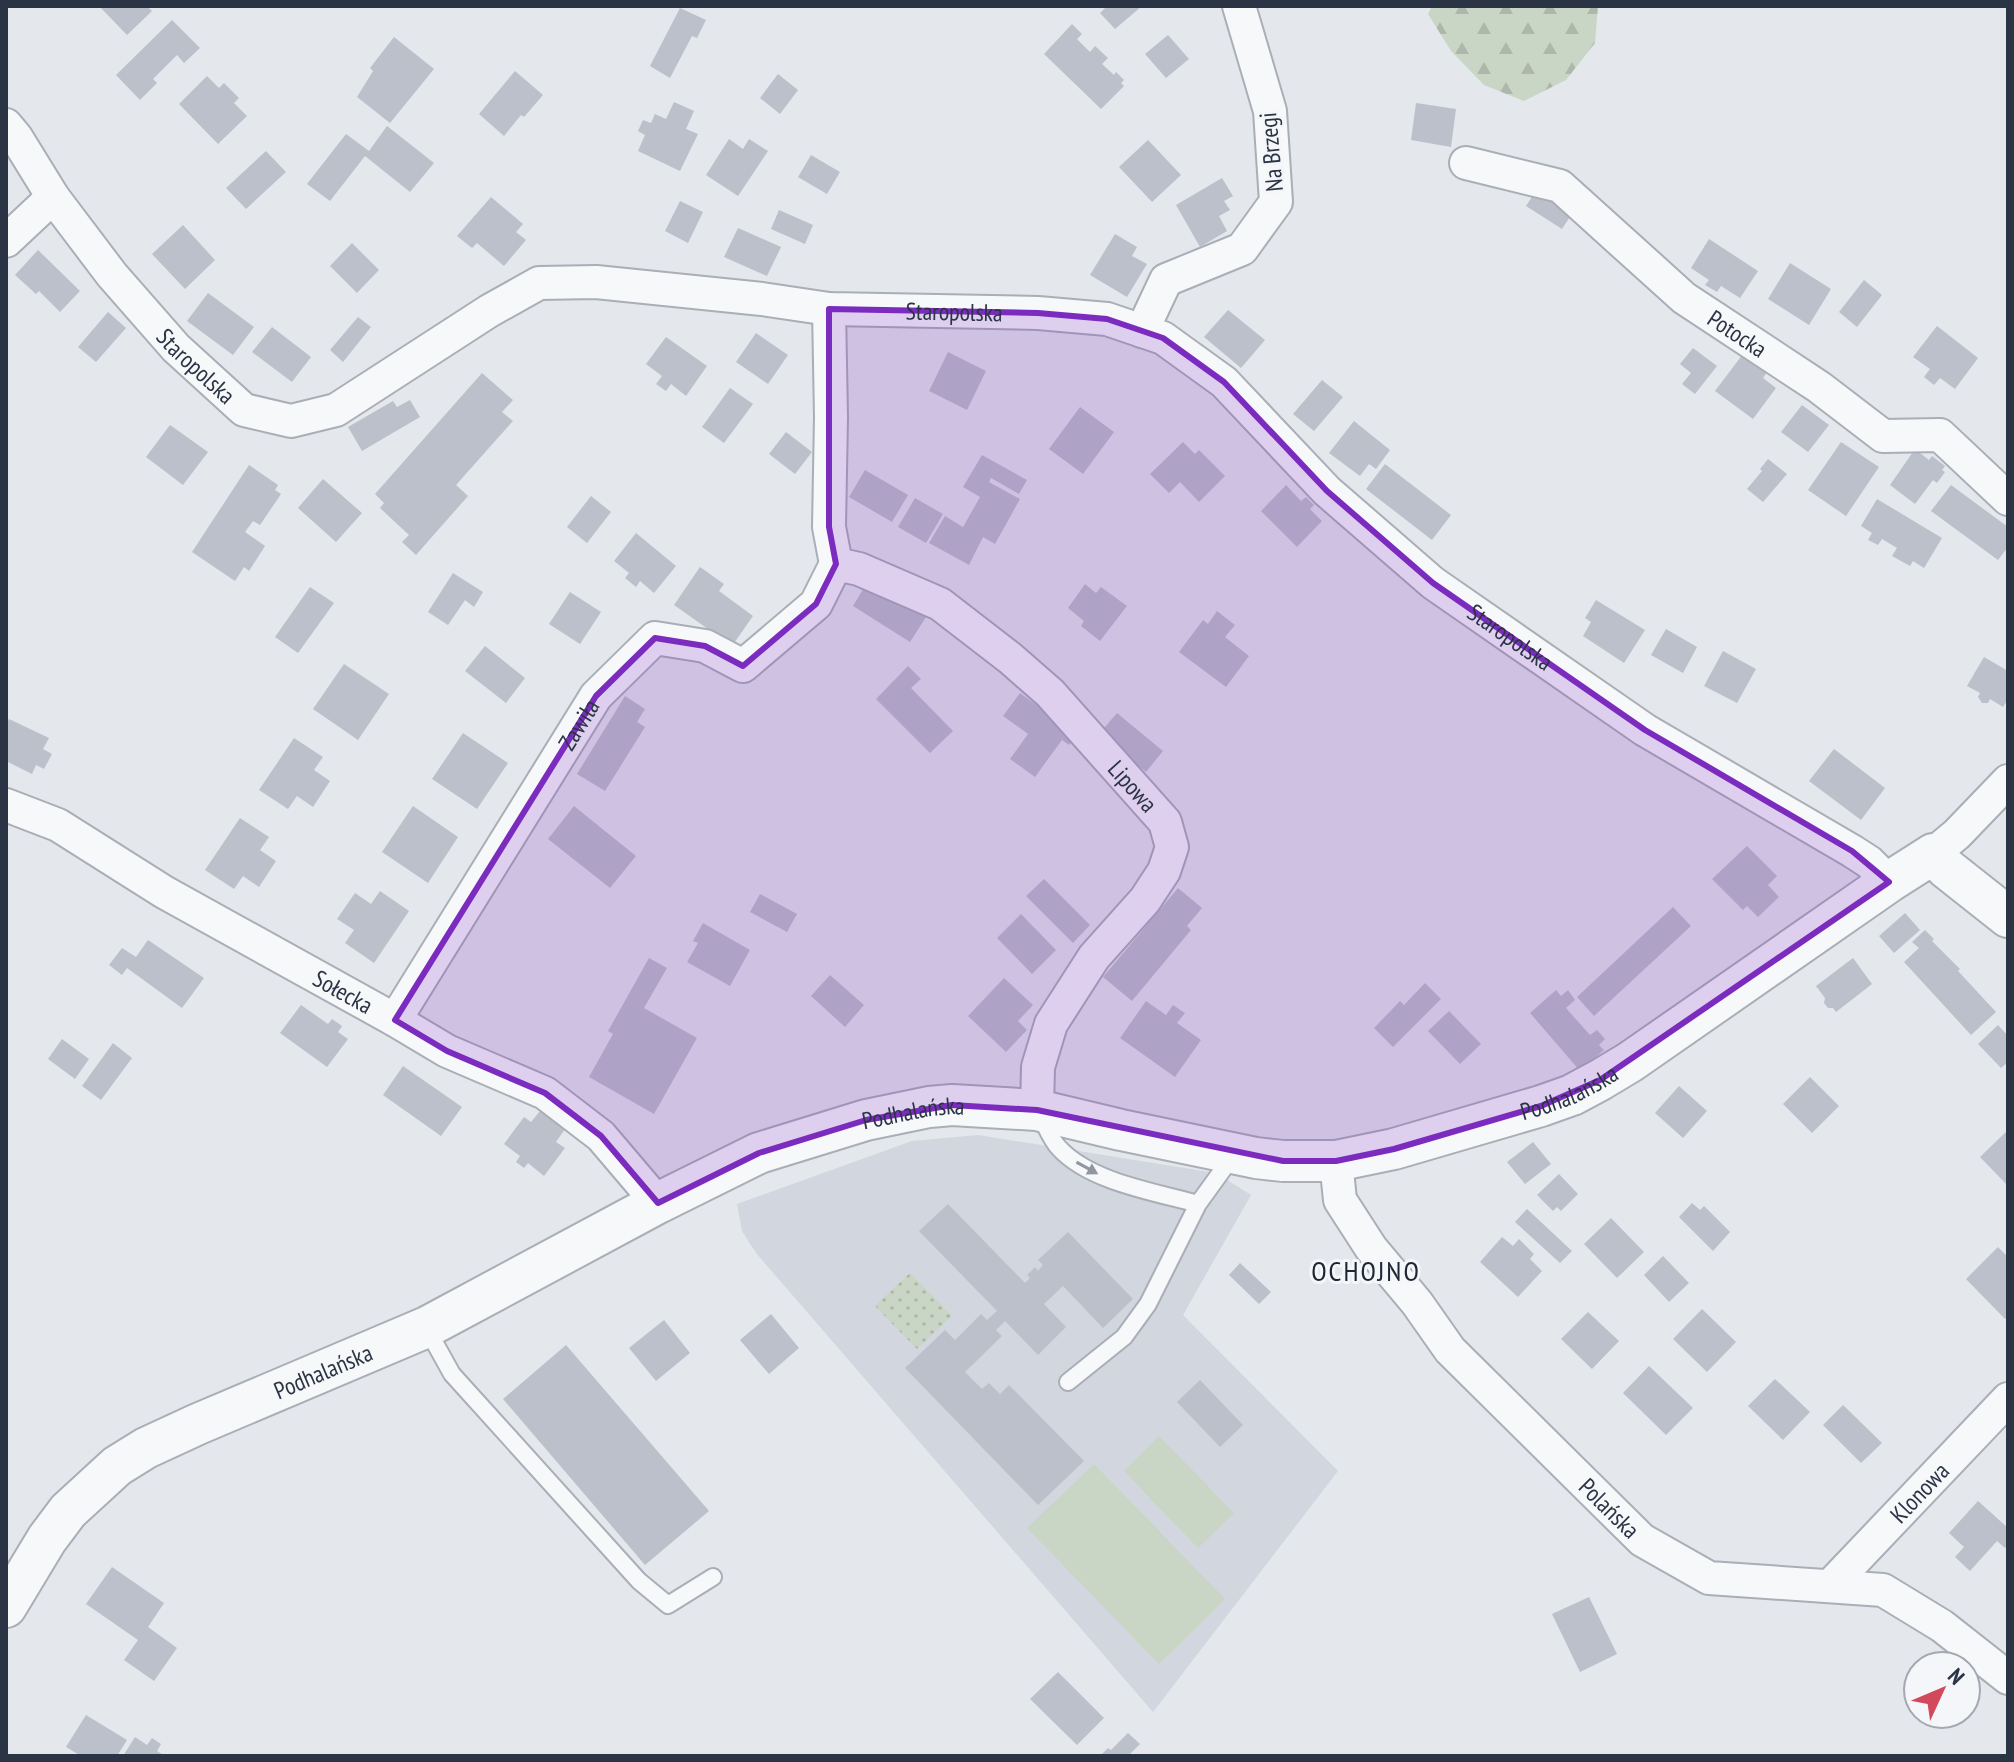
<svg xmlns="http://www.w3.org/2000/svg" width="2014" height="1762" viewBox="0 0 2014 1762" font-family="'PT Sans Narrow',sans-serif">
	<defs>
		<pattern id="green-dots" width="8" height="8" patternUnits="userSpaceOnUse" patternTransform="scale(2)"><rect width="8" height="8" fill="#c9d6c5"/><path d="M2 2h.1M6 6h.1" fill="none" stroke="#adb8ab" stroke-width="1.8" stroke-linecap="round"/></pattern>
		<pattern id="forest-firs" width="22" height="20" patternUnits="userSpaceOnUse" patternTransform="scale(2)"><rect width="22" height="20" fill="#c9d6c5"/><path d="M5 1l3.5 6h-7zM16 11l3.5 6h-7z" fill="#adb8ab"/></pattern>
	</defs>
	<rect width="100%" height="100%" fill="#e4e7ec"/>
	<!-- built -->
	<path fill="#d2d6de" d="M978,1135l238,38 35,22 -68,120 155,156 -185,241 -397,-459 -14,-22 -5,-27 175,-63z"/>
	<!-- green -->
	<path fill="url(#green-dots)" d="M910,1273l42,43 -35,33 -42,-43z"/>
	<!-- forest -->
	<path fill="url(#forest-firs)" d="M1432,6h166l-3,37 -29,37 -42,21 -40,-16 -33,-34 -23,-37z"/>
	<!-- pitch -->
	<path fill="#c9d6c5" d="M1159,1436l75,77 -36,35 -74,-77z
		M1094,1464l131,135 -66,65 -132,-136z"/>
	<!-- building -->
	<path fill="#bbc0ca" d="M99,6h48l5,5 -25,24z
		M1107,6h35l-27,23 -15,-16z
		M680,8l26,12 -9,18 -5,-2 -22,42 -20,-12z
		M172,20l28,28 -16,15 -7,-8 -24,24 4,4 -17,17 -24,-25z
		M1072,24l10,10 -5,5 13,13 5,-6 13,12 -6,6 12,11 2,-3 8,8 -3,3 3,3 -23,23 -57,-55z
		M1168,35l21,24 -23,19 -21,-24z
		M394,37l40,32 -44,54 -33,-26 16,-26 -3,-3z
		M515,71l28,24 -19,22 -3,-2 -17,21 -25,-22z
		M778,74l20,16 -18,24 -20,-16z
		M207,76l12,12 5,-5 15,15 -5,5 13,13 -29,28 -39,-40z
		M674,102l20,9 -8,18 12,5 -18,37 -42,-20 7,-16 -7,-4 5,-11 8,3 4,-9 11,5z
		M1416,103l40,6 -5,38 -40,-7z
		M387,126l47,37 -24,29 -45,-36 -35,45 -23,-17 39,-50 23,17z
		M729,139l14,10 6,-10 19,12 -30,45 -32,-21z
		M1148,140l33,35 -29,27 -33,-35z
		M266,151l20,21 -40,37 -20,-21z
		M811,155l29,17 -13,22 -29,-17z
		M1222,178l11,18 -9,5 6,9 -11,6 8,15 -27,16 -24,-42z
		M1539,186l36,23 -13,20 -36,-23z
		M491,197l32,27 -7,8 10,8 -22,26 -27,-23 -5,5 -15,-12z
		M680,201l23,11 -15,31 -23,-12z
		M779,210l34,15 -8,19 -34,-15z
		M183,225l32,35 -30,29 -33,-35z
		M738,228l43,19 -14,29 -43,-19z
		M1115,234l22,13 -5,9 15,8 -20,33 -37,-22z
		M1709,239l49,32 -18,27 -19,-12 -4,6 -12,-7 4,-5 -18,-12z
		M352,243l27,27 -22,23 -27,-27z
		M38,250l42,41 -20,21 -21,-21 -3,3 -21,-19z
		M1790,263l41,26 -22,36 -41,-26z
		M1864,280l18,15 -25,32 -18,-15z
		M208,293l46,34 -21,28 -46,-34z
		M1228,310l37,30 -24,28 -37,-31z
		M108,312l18,16 -30,34 -18,-15z
		M358,317l13,10 -28,35 -13,-12z
		M1937,326l41,32 -23,31 -15,-11 -6,7 -10,-8 6,-8 -17,-12z
		M272,327l39,30 -19,25 -40,-30z
		M756,333l32,22 -20,29 -32,-22z
		M666,337l41,29 -21,30 -15,-12 -5,7 -10,-7 6,-8 -16,-12z
		M1693,348l24,18 -22,28 -13,-10 9,-11 -11,-9z
		M948,352l38,19 -19,39 -38,-19z
		M1743,354l24,18 -4,6 13,10 -23,31 -38,-28z
		M482,373l31,27 -11,12 11,9 -57,64 12,11 -52,59 -14,-13 7,-7 -29,-27 4,-5 -9,-9z
		M1322,380l21,17 -29,34 -21,-17z
		M730,388l23,16 -29,39 -22,-16z
		M410,400l10,17 -58,34 -14,-24 45,-26 4,6z
		M1802,405l27,20 -21,27 -27,-20z
		M1080,407l34,25 -31,42 -34,-25z
		M1354,421l36,29 -14,19 -7,-5 -9,12 -31,-23z
		M170,425l38,27 -25,33 -37,-28z
		M786,432l26,20 -17,22 -26,-20z
		M1183,442l12,12 4,-4 26,26 -26,26 -19,-20 -11,11 -19,-19z
		M1841,442l38,25 -33,49 -38,-26z
		M1915,449l14,11 3,-4 13,10 -3,4 3,2 -8,11 -4,-3 -18,24 -25,-19z
		M982,455l45,25 -8,14 -28,-16 -2,4 31,17 -25,45 -12,-7 -14,28 -40,-22 16,-27 18,11 17,-30 -17,-10z
		M1768,459l19,15 -24,28 -16,-13 15,-18 -2,-2z
		M1385,464l66,51 -19,25 -66,-51z
		M249,465l29,20 -3,5 6,4 -21,31 -7,-4 -8,11 20,14 -16,25 -5,-4 -9,14 -43,-29z
		M865,470l43,25 -16,27 -43,-25z
		M323,479l39,34 -26,29 -38,-34z
		M1286,485l15,16 5,-4 8,8 -4,4 12,12 -25,26 -36,-36z
		M1951,485l57,42v20l-10,13 -67,-49z
		M591,496l20,16 -24,31 -20,-16z
		M915,498l28,16 -17,29 -28,-16z
		M1877,499l65,39 -18,30 -11,-7 -3,5 -18,-10 5,-8 -15,-9 -4,6 -10,-5 4,-7 -11,-7z
		M636,533l40,33 -22,27 -14,-12 -4,6 -11,-9 4,-5 -15,-12z
		M700,567l24,17 -5,7 34,25 -21,30 -58,-41z
		M453,573l30,19 -9,15 -9,-7 -17,25 -20,-13z
		M868,581l58,36 -16,25 -57,-36z
		M1085,584l11,9 5,-6 26,19 -27,35 -19,-15 3,-5 -16,-13z
		M310,587l24,16 -36,50 -23,-16z
		M570,592l31,20 -21,32 -31,-20z
		M1596,600l49,30 -21,33 -41,-27 8,-14 -6,-4z
		M1217,611l18,14 -10,12 24,19 -23,31 -47,-35 24,-32 5,4z
		M1666,629l31,18 -14,26 -32,-18z
		M485,646l40,32 -19,25 -41,-32z
		M1723,651l33,18 -19,34 -33,-17z
		M1984,657l24,14v28l-5,8 -13,-8 -2,4h-6l-4,-6 2,-4 -13,-7z
		M344,664l45,30 -31,46 -45,-31z
		M908,666l13,13 -10,9 42,43 -23,22 -54,-54z
		M1020,693l57,41 -8,11 -7,-5 -27,37 -25,-18 18,-25 -25,-18z
		M625,696l20,13 -8,13 8,5 -40,64 -28,-17z
		M1117,713l46,38 -17,21 -47,-38z
		M9,719l40,19 -6,11 9,5 -8,15 -8,-4 -4,9 -26,-13v-36z
		M463,733l45,30 -31,46 -45,-30z
		M294,738l29,19 -9,13 16,11 -17,26 -16,-11 -9,13 -29,-19z
		M1834,749l51,39 -24,32 -52,-39z
		M413,806l45,31 -30,46 -46,-31z
		M574,806l62,50 -26,32 -62,-49z
		M240,818l29,19 -9,13 16,11 -17,26 -16,-11 -9,13 -29,-19z
		M1747,846l30,30 -9,9 11,12 -21,20 -11,-11 -4,4 -31,-31z
		M1044,879l46,46 -17,18 -47,-47z
		M1178,888l24,20 -15,18 4,4 -59,71 -29,-24z
		M380,891l29,20 -35,52 -29,-20 9,-13 -17,-11 18,-26 16,11z
		M760,894l37,20 -10,18 -37,-20z
		M1673,907l18,19 -97,90 -17,-19z
		M1905,913l15,17 -26,23 -15,-17z
		M1021,914l35,36 -24,24 -35,-36z
		M703,923l47,27 -20,36 -43,-24 11,-19 -5,-2z
		M1925,930l9,9 -2,2 28,28 -2,2 38,41 -25,23 -67,-73 15,-14 -7,-6z
		M148,940l56,38 -22,30 -55,-40 -5,7 -13,-10 13,-17 14,9z
		M649,958l18,10 -23,40 53,30 -43,76 -65,-37 24,-43 -5,-3z
		M1853,958l19,26 -36,28 -3,-4h-5l-4,-5 1,-5 -9,-12z
		M830,975l34,30 -19,22 -34,-31z
		M1004,978l29,27 -15,16 9,9 -21,22 -38,-36z
		M1425,983l16,16 -48,48 -19,-19 26,-27 4,4z
		M1556,990l5,6 7,-6 7,10 -9,8 24,27 7,-5 8,9 -6,6 5,5 -24,21 -50,-58z
		M1146,1001l20,14 7,-10 12,8 -8,10 24,17 -26,37 -55,-39z
		M301,1005l27,19 4,-5 10,7 -4,6 10,7 -21,28 -47,-34z
		M1449,1011l32,33 -21,20 -32,-33z
		M1998,1025l10,11v26l-7,6 -23,-24z
		M62,1039l27,20 -14,20 -27,-20z
		M113,1043l19,15 -31,42 -19,-14z
		M403,1066l59,41 -21,29 -58,-41z
		M1810,1077l29,29 -27,27 -29,-29z
		M1679,1086l28,25 -24,27 -28,-25z
		M540,1111l25,18 -9,13 9,6 -21,28 -16,-13 -4,5 -8,-6 4,-6 -16,-12 20,-27 7,5z
		M2008,1130v56l-28,-29z
		M1533,1142l18,22 -26,20 -18,-22z
		M1559,1174l19,20 -17,17 -4,-4 -4,4 -16,-16z
		M1692,1203l8,7 4,-4 26,26 -17,19 -34,-34z
		M948,1204l77,79 5,-5 -3,-3 8,-8 3,4 5,-6 -5,-5 30,-28 65,67 -30,29 -40,-42 -19,18 22,23 -28,28 -33,-34 -9,9 6,6 -37,36 17,17 7,-6 11,11 9,-9 75,76 -46,44 -133,-137 40,-38 10,10 26,-26 6,6 10,-9 -78,-80z
		M1527,1209l45,42 -12,12 -45,-41z
		M1611,1218l33,34 -27,26 -33,-34z
		M1502,1237l11,9 6,-7 15,15 -4,5 12,12 -24,26 -38,-35z
		M1998,1247l10,10v59l-3,3 -39,-40z
		M1663,1256l26,27 -20,19 -25,-27z
		M1240,1263l31,29 -12,12 -30,-29z
		M1702,1309l34,33 -29,30 -34,-33z
		M1588,1312l31,29 -27,28 -31,-30z
		M771,1314l28,34 -30,26 -29,-34z
		M664,1320l26,33 -34,28 -27,-33z
		M566,1345l143,166 -64,54 -142,-166z
		M1649,1366l44,42 -27,27 -43,-42z
		M1775,1379l35,33 -27,28 -35,-34z
		M1200,1380l43,45 -23,22 -43,-45z
		M1843,1405l39,38 -21,20 -38,-38z
		M1978,1501l30,27v17l-3,3 -8,-7 -27,30 -15,-14 9,-10 -15,-14z
		M112,1567l52,36 -16,24 29,21 -23,33 -30,-21 14,-20 -52,-36z
		M1589,1597l28,57 -37,18 -28,-58z
		M1058,1672l46,46 -27,27 -47,-46z
		M86,1715l41,25 -10,16h-36l-15,-9z
		M1128,1733l12,11 -12,12h-28l8,-8 3,2z
		M135,1737l12,8 5,-7 9,6 -4,7 8,5h-42z"/>
	<g fill="none" stroke-linecap="round" stroke-linejoin="round">
		<!-- service casing -->
		<g stroke="#a9aeb7" stroke-width="20">
			<path id="service" d="M1040,1115c6,11 11,25 19,33 31,34 96,44 139,56
				M427,1329l25,45 187,207 29,24 45,-28
				M1068,1382l56,-45 24,-33 50,-100 26,-36 8,-15"/>
		</g>
		<!-- minor casing -->
		<g stroke="#a9aeb7" stroke-width="36">
			<g id="minor">
				<path id="s1" d="M6,125l10,12 37,60 59,78 64,73 68,62 47,11 45,-11 153,-99 50,-28 57,-1 166,17 67,10 209,4 69,6 56,19 61,44 103,109 106,92 212,147 207,121 17,11 20,20"/>
				<path id="s2" d="M1466,163l94,23 124,112 135,89 64,49 57,-1 68,64"/>
				<path d="M6,241l47,-44"/>
				<path d="M829,309l2,108 -2,110 7,37"/>
				<path d="M1142,331l24,-51 76,-31 34,-47 -6,-91 -31,-105"/>
				<path id="s3" d="M836,564l23,5 81,35 70,54 40,35 115,129 7,25 -8,24 -19,29 -51,57 -43,67 -13,43 -1,43"/>
				<path id="s4" d="M6,805l52,20 106,67 231,128 52,31 98,42 56,43 57,67"/>
				<path d="M1933,854l24,-20 51,-53"/>
				<path id="s5" d="M395,1020l201,-324 59,-58 50,8 38,20 73,-62 20,-40"/>
				<path id="s6" d="M1336,1161l4,39 31,48 46,55 33,47 192,190 67,38 174,12 59,36 66,52"/>
				<path id="s7" d="M1831,1585l177,-186"/>
			</g>
		</g>
		<!-- tertiary casing -->
		<g stroke="#a9aeb7" stroke-width="44">
			<g id="tertiary">
				<path id="s8" d="M6,1607l41,-68 21,-28 49,-45 29,-18 52,-24 229,-97 231,-124 101,-50 107,-33 63,-13 23,-2 85,5 84,20 135,28 27,3h53l58,-12 147,-43 31,-11 28,-15 30,-18 259,-180 44,-28 13,14 62,49"/>
			</g>
		</g>
		<!-- service -->
		<use href="#service" stroke="#f7f8fa" stroke-width="16"/>
		<!-- minor -->
		<use href="#minor" stroke="#f7f8fa" stroke-width="32"/>
		<!-- tertiary -->
		<use href="#tertiary" stroke="#f7f8fa" stroke-width="40"/>
	</g>
	<!-- one-way arrows -->
	<defs><path id="oneway-solid" d="M-6-.8H1V-3.2L6.5 0L1 3.2V.8H-6Z" transform="scale(2)"/></defs>
	<use fill="#9196a0" href="#oneway-solid" transform="translate(1087 1168) rotate(29)"/>
	<!-- marked area -->
	<path fill="#7b2cbf" fill-opacity="0.2" stroke="#7b2cbf" stroke-width="6" stroke-linejoin="round" d="M829,309l209,4 69,6 56,19 61,44 103,109 106,92 212,147 207,121 37,31 -289,198 -59,26 -147,43 -58,12h-53l-246,-51 -85,-5 -86,15 -107,33 -101,50 -57,-67 -56,-43 -98,-42 -52,-31 201,-324 59,-58 50,8 38,20 73,-62 20,-40 -7,-37z"/>
	<g text-anchor="middle" dominant-baseline="central" stroke-width="6" stroke-linejoin="round" paint-order="stroke">
		<!-- street labels -->
		<g font-size="24" fill="#2b3445" stroke="#f4f6f9">
			<text transform="translate(1271 152) rotate(-95)">Na Brzegi</text>
			<text stroke="none"><textPath href="#s1" startOffset="1124">Staropolska</textPath></text>
			<text stroke="none"><textPath href="#s2" startOffset="328">Potocka</textPath></text>
			<text stroke="none"><textPath href="#s1" startOffset="308">Staropolska</textPath></text>
			<text stroke="none"><textPath href="#s1" startOffset="1796">Staropolska</textPath></text>
			<text stroke="none"><textPath href="#s5" startOffset="348">Zawiła</textPath></text>
			<text stroke="none"><textPath href="#s3" startOffset="378">Lipowa</textPath></text>
			<text stroke="none"><textPath href="#s4" startOffset="386">Sołecka</textPath></text>
			<text stroke="none"><textPath href="#s8" startOffset="1728">Podhalańska</textPath></text>
			<text stroke="none"><textPath href="#s8" startOffset="1056">Podhalańska</textPath></text>
			<text stroke="none"><textPath href="#s8" startOffset="408">Podhalańska</textPath></text>
			<text stroke="none"><textPath href="#s7" startOffset="128">Klonowa</textPath></text>
			<text stroke="none"><textPath href="#s6" startOffset="450">Polańska</textPath></text>
		</g>
		<!-- quarter labels -->
		<g font-size="28" letter-spacing="2" fill="#1d2536" stroke="#f4f6f9">
			<text x="1366" y="1270">OCHOJNO</text>
		</g>
	</g>
	<!-- border -->
	<rect width="2014" height="1762" fill="none" stroke="#2b3445" stroke-width="16"/>
	<!-- north arrow -->
	<g transform="translate(1942 1690) rotate(46)"><circle r="38" fill="#f4f6f9" stroke="#a4a8b1" stroke-width="2"/>
	<path d="M0-6L14 30L0 20L-14 30Z" fill="#d1495b"/>
	<text y="-12" font-size="22" font-weight="bold" text-anchor="middle" fill="#2b3445">N</text>
	</g>
</svg>
